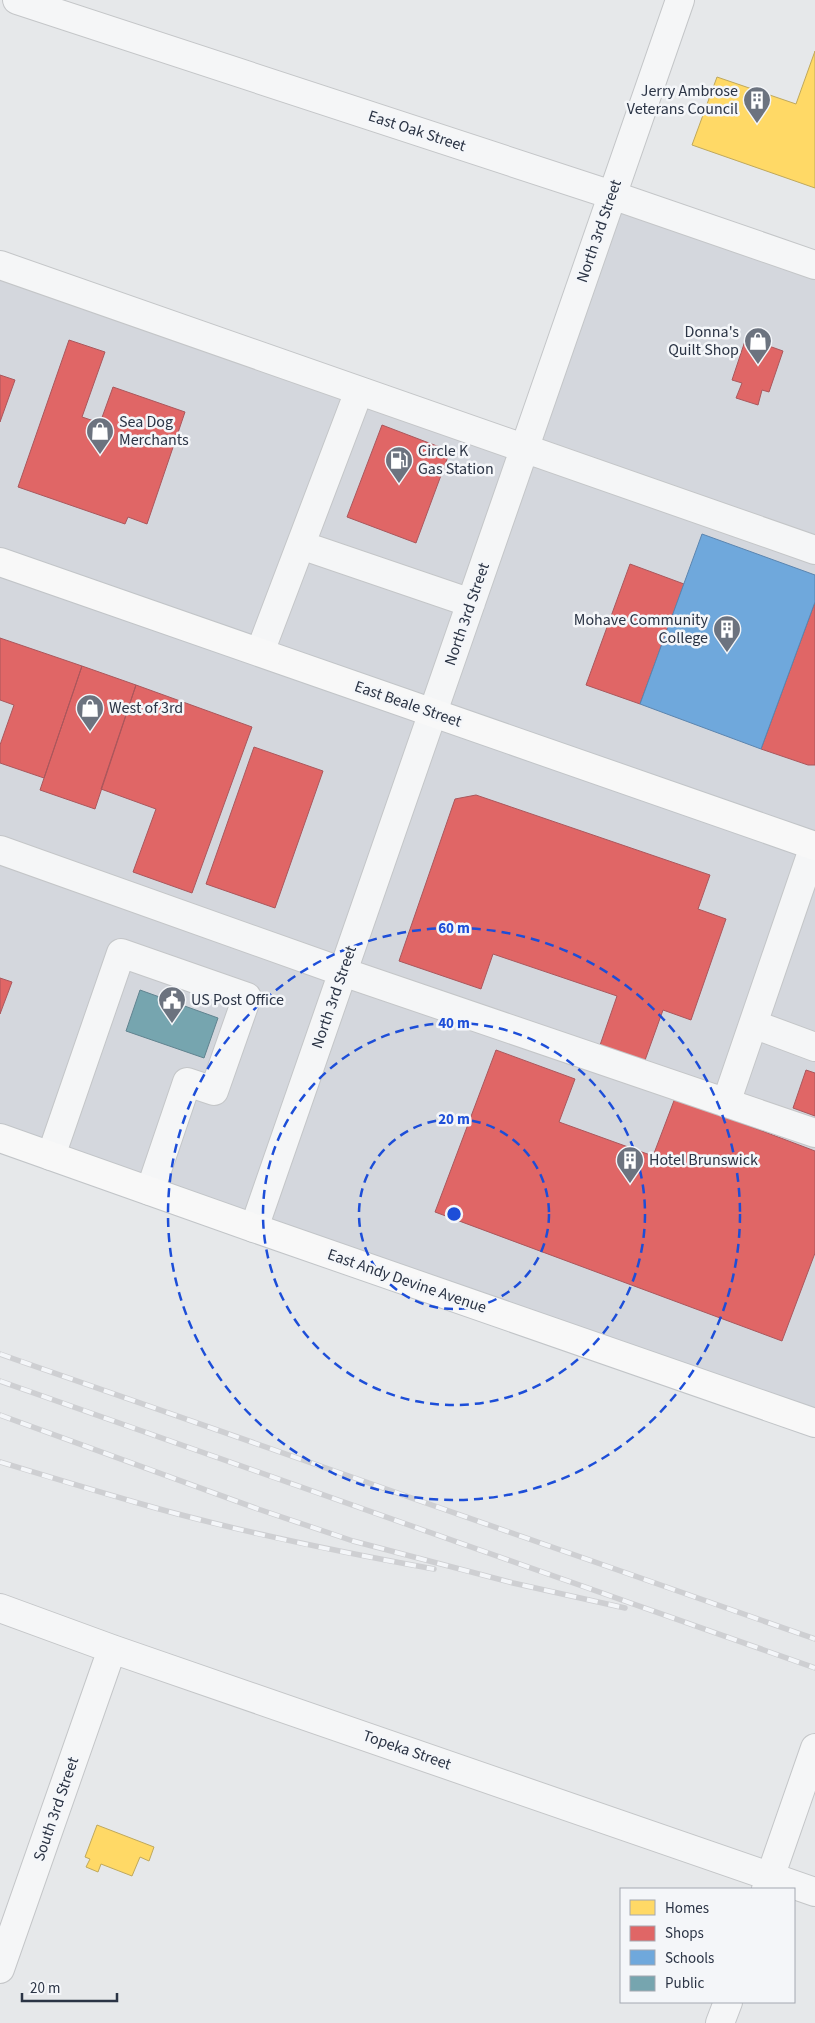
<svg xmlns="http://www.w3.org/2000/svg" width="815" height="2023" viewBox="0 0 815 2023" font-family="'Source Sans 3',sans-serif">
	<rect width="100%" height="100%" fill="#e6e8ea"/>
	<!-- built -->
	<path fill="#d4d7dd" d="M612,195l203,70v1158l-815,-285v-873l524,184z"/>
	<!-- homes -->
	<path fill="#ffd966" stroke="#bfa85c" d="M815,51v137l-123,-43 25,-68 79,27z
		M97,1825l57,22 -5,14 -9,-4 -8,19 -31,-12 -3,8 -12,-5 4,-8 -5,-2z"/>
	<!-- shops -->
	<path fill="#e06666" stroke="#aa575c" d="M746,338l37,13 -14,41 -7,-2 -4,15 -22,-7 6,-15 -10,-3z
		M69,340l36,12 -23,65 18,6 13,-36 72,25 -38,112 -19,-7 -3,7 -107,-37z
		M0,375l15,5 -15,42z
		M382,425l68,26 -34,92 -69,-26z
		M630,564l54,20 -44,120 -54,-19z
		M815,602v163h-7l-47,-16z
		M0,638l82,28 -38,112 -44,-15v-18l14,-40 -14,-5z
		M82,666l54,19 -41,124 -55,-19z
		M136,685l116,42 -60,166 -59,-21 23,-63 -55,-20z
		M254,747l69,24 -48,137 -69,-24z
		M476,795l234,80 -12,34 28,10 -35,101 -28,-10 -19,53 -45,-15 18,-52 -124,-42 -12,35 -82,-28 56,-162z
		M0,978l12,4 -12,32z
		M496,1050l79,29 -16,43 94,34 22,-58 140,53v102l-33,88 -347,-129z
		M806,1070l9,3v43l-22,-8z"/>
	<!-- schools -->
	<path fill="#6fa8dc" stroke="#5b85af" d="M702,534l113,41v27l-54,147 -121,-45z"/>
	<!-- public -->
	<path fill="#76a5af" stroke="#60838f" d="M140,990l78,28 -14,40 -78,-27z"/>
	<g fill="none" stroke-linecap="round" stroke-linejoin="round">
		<!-- minor casing -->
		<g stroke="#c4c6c8" stroke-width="30">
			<path id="minor" d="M17,0l595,195 203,70
				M0,265l815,285
				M301,545l170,58
				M260,652l99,-261
				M0,850l343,122 472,161
				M753,1024l62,23
				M726,1103l88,-257
				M51,1156l70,-203 126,44 -33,94 -27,-9 -37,109
				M254,1228l426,-1228
				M0,1608l112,41 703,243
				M766,1889l49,-141
				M0,1969l112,-320
				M720,2023l8,-21"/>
		</g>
		<!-- major casing -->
		<g stroke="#c2c5c8" stroke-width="30">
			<path id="major" d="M0,562l815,284
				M0,1138l254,90 561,195"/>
		</g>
		<!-- minor -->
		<use href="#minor" stroke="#f5f6f7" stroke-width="28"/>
		<!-- major -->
		<use href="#major" stroke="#f8f8f8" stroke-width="28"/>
		<!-- rail casing -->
		<g stroke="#cecfd2" stroke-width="5.5">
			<path id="rail" d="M0,1354l815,285
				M0,1381l815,287
				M0,1415l258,94 95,32 160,42 112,25
				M0,1462c46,14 92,28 138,41 97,28 196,48 296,66"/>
		</g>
		<!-- rail -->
		<use href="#rail" stroke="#f4f6f9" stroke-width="4" stroke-dasharray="11" stroke-linecap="butt"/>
	</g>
	<!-- distance rings -->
	<g fill="none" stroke="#1d4ed8" stroke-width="2.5" stroke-dasharray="9 6">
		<circle cx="454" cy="1214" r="95"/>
		<circle cx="454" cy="1214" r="191"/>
		<circle cx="454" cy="1214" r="286"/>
	</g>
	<!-- icons -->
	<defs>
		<g id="building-pin" transform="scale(1.4375)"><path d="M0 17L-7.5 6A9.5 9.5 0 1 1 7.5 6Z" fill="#6c737f" stroke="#f4f6f9"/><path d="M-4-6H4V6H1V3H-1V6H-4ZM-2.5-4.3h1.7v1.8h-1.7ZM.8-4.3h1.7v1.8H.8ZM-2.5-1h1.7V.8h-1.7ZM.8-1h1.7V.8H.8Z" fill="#fff"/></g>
		<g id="shop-pin" transform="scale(1.4375)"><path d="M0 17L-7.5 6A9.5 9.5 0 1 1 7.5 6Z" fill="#6c737f" stroke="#f4f6f9"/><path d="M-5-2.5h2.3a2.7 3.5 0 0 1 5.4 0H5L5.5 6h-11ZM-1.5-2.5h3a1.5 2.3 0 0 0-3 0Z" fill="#fff"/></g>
		<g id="fuel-pin" transform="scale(1.4375)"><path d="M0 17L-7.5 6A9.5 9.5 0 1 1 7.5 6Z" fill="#6c737f" stroke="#f4f6f9"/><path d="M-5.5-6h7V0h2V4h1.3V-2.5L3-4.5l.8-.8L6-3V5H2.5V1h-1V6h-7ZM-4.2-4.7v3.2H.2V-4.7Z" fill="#fff"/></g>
		<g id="civic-pin" transform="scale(1.4375)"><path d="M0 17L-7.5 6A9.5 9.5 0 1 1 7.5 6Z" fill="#6c737f" stroke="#f4f6f9"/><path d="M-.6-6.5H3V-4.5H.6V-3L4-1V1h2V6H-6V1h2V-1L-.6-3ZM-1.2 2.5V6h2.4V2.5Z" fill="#fff"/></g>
	</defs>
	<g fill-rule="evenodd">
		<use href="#building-pin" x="757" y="100"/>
		<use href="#shop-pin" x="758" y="341"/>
		<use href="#shop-pin" x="100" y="431"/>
		<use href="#fuel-pin" x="399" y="460"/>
		<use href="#building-pin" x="727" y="629"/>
		<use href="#shop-pin" x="90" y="708"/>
		<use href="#civic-pin" x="172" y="1000"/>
		<use href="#building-pin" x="630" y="1160"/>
	</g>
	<g text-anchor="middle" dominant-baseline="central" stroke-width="5" stroke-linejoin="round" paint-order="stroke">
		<!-- poi labels -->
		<g font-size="16" fill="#2b3445" stroke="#f4f6f9" text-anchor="start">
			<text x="738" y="91" text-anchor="end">Jerry Ambrose<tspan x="738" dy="18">Veterans Council</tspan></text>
			<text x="739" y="332" text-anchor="end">Donna's<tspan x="739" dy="18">Quilt Shop</tspan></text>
			<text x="119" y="422">Sea Dog<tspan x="119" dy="18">Merchants</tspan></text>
			<text x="418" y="451">Circle K<tspan x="418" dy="18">Gas Station</tspan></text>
			<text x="708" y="620" text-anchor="end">Mohave Community<tspan x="708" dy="18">College</tspan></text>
			<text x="109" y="708">West of 3rd</text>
			<text x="191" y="1000">US Post Office</text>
			<text x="649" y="1160">Hotel Brunswick</text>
		</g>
		<!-- street labels -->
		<g font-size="16" fill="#2b3445" stroke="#f4f6f9">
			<text transform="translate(417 131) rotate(18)">East Oak Street</text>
			<text transform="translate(599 231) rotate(-71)">North 3rd Street</text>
			<text transform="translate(467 614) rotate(-71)">North 3rd Street</text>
			<text transform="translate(408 704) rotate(19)">East Beale Street</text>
			<text transform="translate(334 997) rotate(-71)">North 3rd Street</text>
			<text transform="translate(407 1281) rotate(19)">East Andy Devine Avenue</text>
			<text transform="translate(407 1750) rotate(19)">Topeka Street</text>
			<text transform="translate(56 1809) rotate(-71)">South 3rd Street</text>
		</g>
	</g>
	<circle cx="454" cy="1214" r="8" fill="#1d4ed8" stroke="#f4f6f9" stroke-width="2.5"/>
	<g font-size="15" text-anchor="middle" font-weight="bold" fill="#1d4ed8" stroke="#f4f6f9" stroke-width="5" stroke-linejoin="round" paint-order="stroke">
		<text x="454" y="933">60 m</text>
		<text x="454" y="1028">40 m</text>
		<text x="454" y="1124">20 m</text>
	</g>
	<!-- legend -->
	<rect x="620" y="1888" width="175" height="115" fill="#f4f6f9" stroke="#a4a8b1"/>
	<rect x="630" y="1900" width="25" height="15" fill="#ffd966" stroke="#a4a8b1"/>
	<text x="665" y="1913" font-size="15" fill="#2b3445">Homes</text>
	<rect x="630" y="1926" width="25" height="15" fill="#e06666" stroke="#a4a8b1"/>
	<text x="665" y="1938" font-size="15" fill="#2b3445">Shops</text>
	<rect x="630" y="1950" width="25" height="15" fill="#6fa8dc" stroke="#a4a8b1"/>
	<text x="665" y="1963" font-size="15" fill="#2b3445">Schools</text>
	<rect x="630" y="1976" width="25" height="15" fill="#76a5af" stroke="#a4a8b1"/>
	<text x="665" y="1988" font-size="15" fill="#2b3445">Public</text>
	<!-- scale -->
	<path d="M22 1993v8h95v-8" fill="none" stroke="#2b3445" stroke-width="2.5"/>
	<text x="30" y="1993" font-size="15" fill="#2b3445" stroke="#f4f6f9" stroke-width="4" paint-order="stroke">20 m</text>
</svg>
